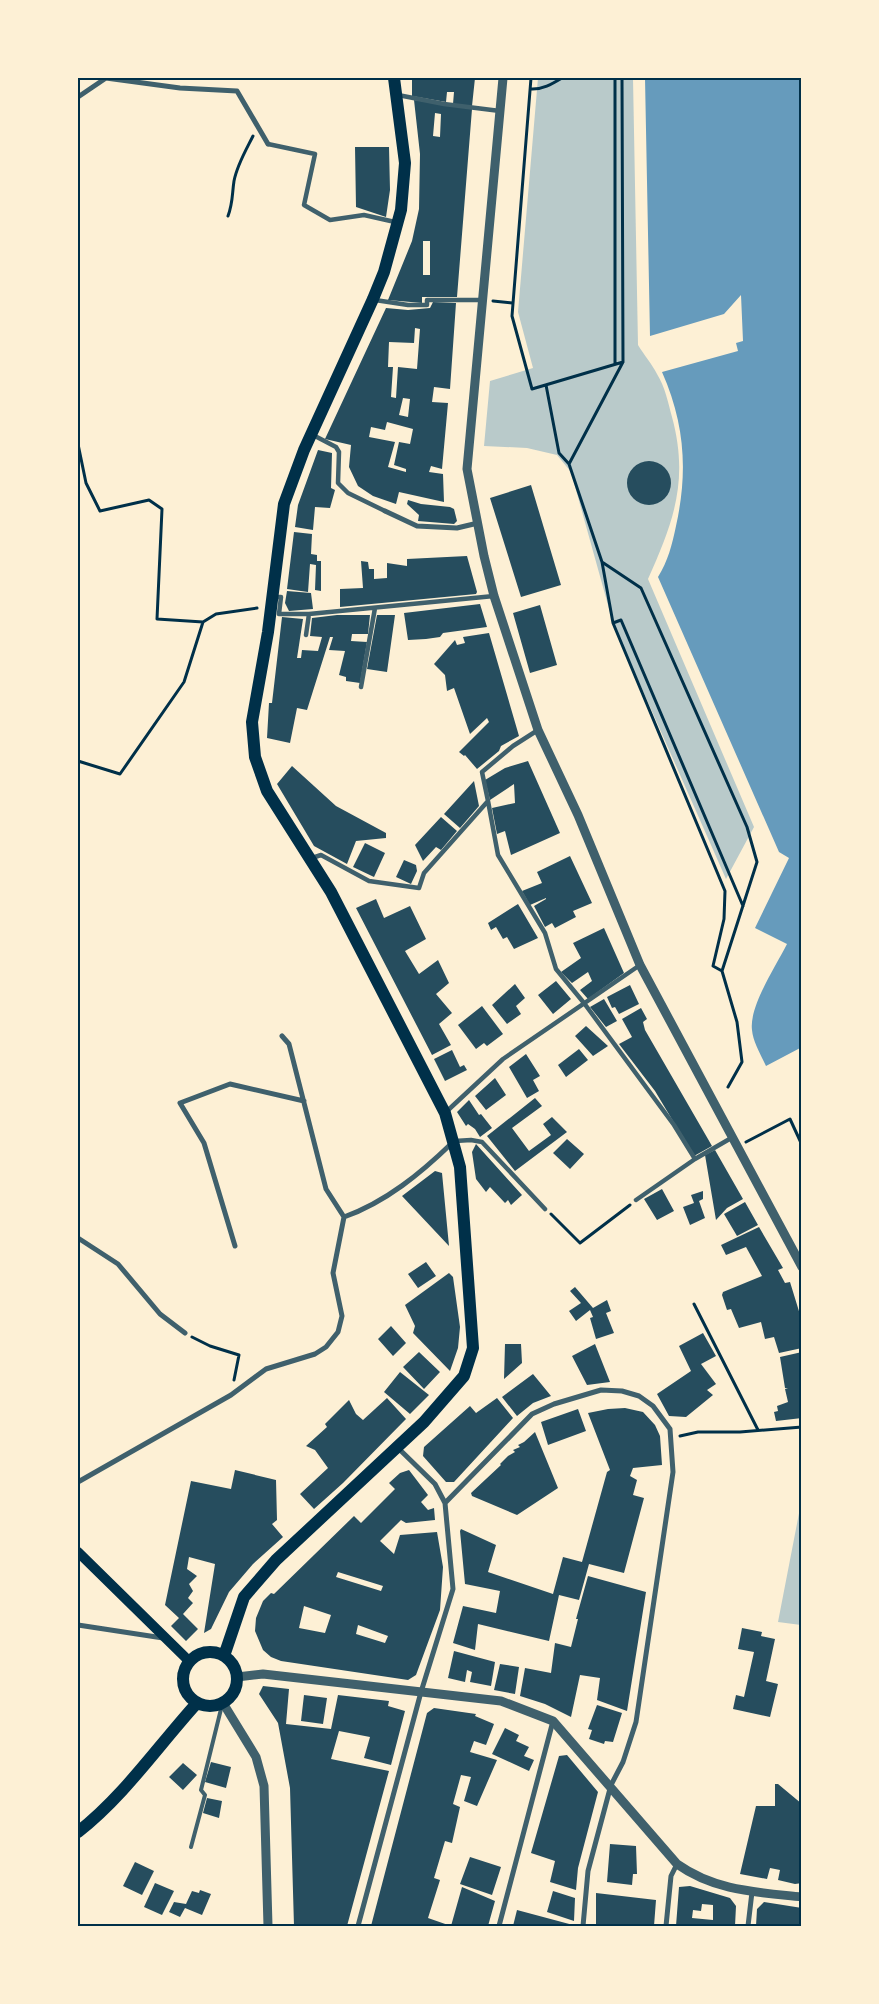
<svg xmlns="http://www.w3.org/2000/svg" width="879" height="2004" viewBox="0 0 879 2004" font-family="'Space Grotesk',sans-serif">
	<rect width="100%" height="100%" fill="#fdf0d5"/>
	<!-- green -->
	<path fill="#b9caca" d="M538,78h95l5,267c6,10 14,19 19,29 8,13 11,28 15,43 17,63 2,104 -24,162l106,248 -28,52 -113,-256 -42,-151 -14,-17 -30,-7 -43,-2 6,-65 43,-13 -15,-56z
		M801,1503l1,122h-1l-23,-3z"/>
	<!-- water -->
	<path fill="#669bbc" d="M645,78h156l1,969 -36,19c-5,-11 -13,-24 -14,-36 -3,-24 24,-64 35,-86l-32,-16 34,-70 -10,-6 -121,-275c10,-16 14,-32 18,-51 12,-54 9,-102 -14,-154l76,-21 -2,-8 7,-2 -2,-46 -17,19 -74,22z"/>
	<!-- building -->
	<path fill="#264d5e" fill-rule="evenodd" d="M412,78h63l-3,28 -19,-2 1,-12h-7l-1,10 -34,-6z
		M414,100l58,9 -15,188h-35v6l-34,-3 24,-59 7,-32 1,-55zM435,113l6,1 -1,23 -7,-1zM423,241h7v34h-7z
		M355,147h34l1,43 -4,27 -30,-10z
		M433,302l23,1 -6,86 -16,-2 -2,15 16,1 -6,66 -11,-3 -2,6 14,2 1,28 -45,-10 -3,12 -23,-8 -15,-10 -9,-19 2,-22 -26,-6 61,-131 22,2 22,-2zM415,328l5,1 -3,40 -19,-2 -2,31 -5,-1 2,-30h-5l1,-25 25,1zM403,398l7,1 -2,18 -9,-2zM387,422l26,7 -3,15 -11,-2 -5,23 12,4v3l-18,-5 7,-25 -26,-5 2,-10 14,3z
		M318,450l14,3 -1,35 4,2 -5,18 -15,-1 -2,23 -18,-3 3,-22z
		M627 483a22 22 0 1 1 44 0a22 22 0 1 1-44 0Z
		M531,485l30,100 -40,12 -31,-99z
		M408,500l13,4 29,3 4,2 3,12 -3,3 -36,-3 1,-6 -12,-11z
		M294,532l18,2 -1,20 6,1v6h4v30l-6,-1 1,-25 -6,-1 -2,28 -21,-3z
		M467,556l10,36 -1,2 -136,13v-18l23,-1 -2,-27 7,1 1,7h5v10l13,-1v-15l20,3v-7z
		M287,591l24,2 2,16 -24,2 -4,-8z
		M480,604l7,23 -44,6 -3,4 -14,2 -18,1 -4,-27z
		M540,605l17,60 -27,8 -17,-60z
		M337,615h33l-2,19h-16l-1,7 16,1 -7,41 -14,-2v-4l-7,-2 6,-24 -16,-1 4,-13h-3l-23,73 -10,-2 -7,35 -23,-5 2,-35h3l10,-86 21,2 -6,39h4l1,-8 16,1 4,-14 -12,-1 2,-18z
		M377,615h18l-8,57 -20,-3z
		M489,633l30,103 -18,10 -2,5 -22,18 -12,-14 -1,1 -5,-4 30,-30 -2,-4 -17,16 -16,-46 -7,3 -2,-16 -11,-11 21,-24 2,5 8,-2 -2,-6z
		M528,761l32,72 -49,22 -6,-24 -8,3 -5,-26 23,-5 -1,-19 -24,16 -5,-20 20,-12z
		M292,766l44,40 50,27v5l-30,3 -9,23 -33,-18 -37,-62z
		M474,781l5,25 -19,22 -16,-14z
		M441,817l16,14 -16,19 -5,-3 -13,14 -8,-16z
		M365,843l20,10 -11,24 -21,-10z
		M570,856l22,47 -19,8 3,6 -21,11 -3,-5 -7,4 -11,-21 12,-7v-1l-16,7 -8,-14 20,-8 -5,-11z
		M404,860l12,5 1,6 -6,13 -15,-7z
		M376,899l8,19 26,-12 16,33 -21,12 14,23 19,-14 11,23 -13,11 16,19 -13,11 12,21 -19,10 -76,-147z
		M518,904l20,34 -24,11 -7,-12 -4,2 -7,-12 -5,3 -3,-7z
		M604,928l20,45 -36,26 -8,-9 12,-9 -4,-9 -16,11 -11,-11 20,-14 -8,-15z
		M556,981l15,18 -18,15 -15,-19z
		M515,984l10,14 -9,8 5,8 -14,10 -15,-19z
		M630,985l9,19 -20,10 -4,-7 -3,1 -5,-11z
		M604,999l13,22 -11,6 -16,-20z
		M482,1006l21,28 -16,12 -3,-3 -8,6 -18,-24z
		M641,1008l6,11 -4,3 2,8 67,116 -18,10 -39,-65 -36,-47 13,-7 -10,-18z
		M586,1026l22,20 -15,10 -18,-20z
		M579,1049l9,11 -22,17 -8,-12z
		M452,1050l8,17 4,-2 3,5 -22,11 -11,-22z
		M526,1054l14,22 -7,4 6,11 -12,7 -18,-31z
		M495,1078l11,17 -20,15 -11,-14z
		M535,1098l7,8 -30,22 17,23 22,-16 -8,-11 9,-7 15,15 -52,39 -28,-35z
		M469,1100l10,15 2,-1 11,14 -12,9 -5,-8 -7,-5 -2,2 -9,-14z
		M567,1139l17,15 -14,15 -17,-16z
		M476,1144l46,51 -11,10 -3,-5 -3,3 -15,-16 -4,5 -10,-13 -4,-27z
		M715,1150l28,49 -16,9 -11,12 -11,-65z
		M435,1171l7,2 7,73 -47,-50z
		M662,1189l12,22 -17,9 -13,-21z
		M703,1191v8l-4,2 6,17 -15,7 -7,-18 11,-4 -3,-8z
		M745,1202l13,23 -21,11 -13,-22z
		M759,1227l24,41 -5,2 7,13 5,-1 12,39v27l-23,5 -5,-16 -9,2 -4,-17 -22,6 -8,-19 -4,1 -5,-15 1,-3 39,-16 -16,-29 -20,8 -5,-10z
		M426,1262l10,14 -18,12 -10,-14z
		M449,1273l4,4 7,50 -2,21 -8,23 -37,-38 2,-7 -10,-21z
		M575,1287l18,21 14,-8 4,11 -5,2 8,20 -18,6 -6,-21 3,-1 -3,-7 -14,11 -7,-10 12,-8 -11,-12z
		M391,1326l15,17 -13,13 -15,-17z
		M703,1333l13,23 -15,8 15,20 -9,6 6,5 -27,22 -17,-1 -12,-22 34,-23 -12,-25z
		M505,1344h16l1,19 -18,16z
		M595,1344l15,38 -23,3 -15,-29z
		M419,1352l21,20 -16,17 -21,-22z
		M802,1352v66l-26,3 -2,-9 4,-1 -1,-5 11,-4 -3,-13 3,-1h-3l-5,-31z
		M400,1372l29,23 -19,19 -26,-22z
		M533,1374l18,22 -18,7 -16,13 -15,-19z
		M387,1398l19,21 -63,64 -29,26 -14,-15 28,-26 -13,-18 -9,-4 21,-19 -2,-3 24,-24 7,14 7,6z
		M497,1398l16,20 -59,64h-8l-23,-26 1,-9 46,-41 6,7z
		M625,1408l18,4 12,13 5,11 2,29 -29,3 -3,8 7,4 -4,15 11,3 -20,75 -35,-9 -10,36 -20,-5 -10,46 -71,-17 -3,26 -22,-7 10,-37 33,7 4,-22 -35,-7 -5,-53 1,-2 35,16 -8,27 65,22 10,-37 19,5 25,-90 3,-2 -22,-57 20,-4z
		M578,1409l8,22 -38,14 -7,-23z
		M535,1432l23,56 -41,27 -45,-19 -1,-3 30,-28 -1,-1 8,-8 7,-4 -2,-2 7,-3 -2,-2 6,-3z
		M235,1470l41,10 1,40 -5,4 11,13 -30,27 -24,28 -18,37 -7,4 11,-69 -26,-7 -2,12 10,7 -8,8 4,7 -5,7 5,5 -10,11 15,15 -12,12 -15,-15 8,-8 -14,-13 26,-124 40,8z
		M409,1470l19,25 -7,7 7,8 6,-2 1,12 -29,3 -5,-3 -21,21 14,13 6,-19 37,-3 6,35 -3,43 -24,65 -8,5 -127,-19 -10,-4 -8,-7 -8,-19 1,-13 7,-17 8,-8 3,1 80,-78 7,7 34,-34 -6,-6 11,-10zM338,1572l45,14 -2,5 -45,-14zM304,1606l27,9 -6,18 -26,-5zM358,1625l30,11 -3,7 -29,-9z
		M588,1576l58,16 -19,119 -30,-11 3,-22 -20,-3 -9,42 -26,-13 -25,-8 5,-28 26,5 4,-30 16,4 7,-28h-2z
		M742,1628l20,4 -1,4 14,3 -9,42 12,3 -8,33 -37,-8 3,-14 8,2 10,-45 -16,-3z
		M454,1651l41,11 -4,24 -21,-4 2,-10 -5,-2 -2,12 -17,-4z
		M500,1664l19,3 -4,27 -21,-4z
		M263,1686l26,3 -3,35 45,5 7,-34 51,6 -1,5 17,5 -14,54 -27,-7 6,-21 -31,-6 -8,28 58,12 -42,155h-53l-4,-138 -12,-65 -19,-29z
		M304,1695l23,3 -4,26 -22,-3z
		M597,1705l25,8 -9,29 -8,-1 -1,3 -15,-5 3,-9 -4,-1z
		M434,1708l42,6 -1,2 19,8 -8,21 -12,-4 -4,11 27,8 -20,46 -13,-5 7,-24 -10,-2 -8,29 7,3 -8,36 -7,-2 -11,37 6,2 -12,38 23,8 11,-39 33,14 -7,25h-117l56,-213z
		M505,1728l14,7 -3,6 13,6 -5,9 10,4 -5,11 -37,-17z
		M567,1755l31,37 -20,76 -2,22 -26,-8 5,-21 -24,-8 28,-97z
		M211,1762l20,5 -5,21 -21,-6z
		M183,1763l14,12 -14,15 -14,-13z
		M775,1784h3l24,20v79l-7,1 -17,-4 2,-10 -10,-2 -3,11 -27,-5 16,-68h19z
		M207,1798l15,3 -3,17 -16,-5z
		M610,1844l26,2 1,28h-4l-1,11 -25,-3z
		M470,1857l31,10 -9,28 -32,-11z
		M135,1862l19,9 -12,24 -19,-9z
		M155,1883l19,8 -12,24 -18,-8z
		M690,1886l40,12 6,8 -1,20h-59l3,-39zM702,1904l11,1v15l-21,-2 1,-8 8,1z
		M200,1890l11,4 -9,21 -17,-7 -5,9 -11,-5 5,-10 12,2 6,-13 7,2z
		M553,1891l22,7 -1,23 -27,-9z
		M596,1893l60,7 -2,26h-58z
		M764,1902l38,6v18h-46l1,-17z
		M517,1910l56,15v1h-60z"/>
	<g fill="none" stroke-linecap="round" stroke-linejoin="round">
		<!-- path -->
		<path stroke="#003049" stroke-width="3" d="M531,78l-19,238 20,73 91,-27
			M622,78l1,284 -54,102 33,98 11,61 112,268 -1,28 -11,47 9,5
			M530,89c12,1 22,-5 32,-11
			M228,216c5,-13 4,-22 6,-35 3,-16 12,-31 19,-45
			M493,301l19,2
			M615,364v-286
			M546,385l13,68 10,11
			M78,444l8,39 14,28 49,-11 13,9 -5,110 46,3
			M602,562l39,26 106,239 10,35 -35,109 15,51 5,40 -14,25
			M613,623l8,-3 122,286
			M78,761l42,13 64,-92 19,-60 13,-8 41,-6
			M746,1142l44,-23 12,26
			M551,1214l29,29 50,-38
			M694,1304l64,126
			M192,1337l18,9 29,9 -5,25
			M680,1436l18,-4h42l62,-5"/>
		<!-- service -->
		<path stroke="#3f606c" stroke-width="4" d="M191,1847l14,-52 -4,-5 21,-85"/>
		<!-- pedestrian -->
		<path stroke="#3f606c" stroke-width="4.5" d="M398,95l46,9 56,7
			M268,144l47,10 -11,51 26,15 34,-5 31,7
			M375,300l33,5h19v-5h56
			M313,435l23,12 3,5 -1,31 10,10 37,18
			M275,597h6l-2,17h30l185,-18
			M306,635l3,-21
			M361,687l14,-79
			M488,801l10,54 47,78 11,36 28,34 90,122 21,34 38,-22
			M312,858l9,-3 48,26 50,7 5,-15 64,-72 -6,-29 31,-26 25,-16
			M446,1112l57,-53 137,-94
			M455,1141l16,-1 11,2 63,67
			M636,1200l59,-41"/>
		<!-- minor -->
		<path stroke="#3f606c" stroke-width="5" d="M106,78l74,10 57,3 31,53
			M78,97l28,-19
			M385,511l32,15 40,2 21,-5
			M282,1036l7,8 37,145 18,28
			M344,1217c42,-15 77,-44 108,-74
			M78,1238l40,26 42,50 25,19
			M235,1246l-31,-103 -24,-40 50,-19 74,17
			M78,1482l153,-87 35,-26 49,-15 11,-7 12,-15 4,-16 -9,-43 11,-56
			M445,1503l87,-89 22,-10 47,-14 21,1 17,5 14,10 17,23 3,43 -37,250 -13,40 -12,23 -23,86 -5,55
			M78,1625l85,13
			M358,1926l63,-234 32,-103 -8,-86 -10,-19 -38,-37
			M499,1926l54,-205
			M666,1926l5,-50 6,-12
			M748,1926l4,-34"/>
		<!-- tertiary -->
		<path stroke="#3f606c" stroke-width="9" d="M503,78l-36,391 17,87 10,40 44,134 40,85 62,150 162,302
			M237,1677l26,-3 238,27 52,20 124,143c38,27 79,28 125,33
			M223,1703l33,54 8,29 4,140"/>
		<!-- secondary -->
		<path stroke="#003049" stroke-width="10" d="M78,1552l111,109"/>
		<!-- primary -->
		<path stroke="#003049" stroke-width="12" d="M183 1679a27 27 0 1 1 54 0a27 27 0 1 1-54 0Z
			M224,1656l20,-59 32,-37 148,-138 40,-46 9,-28 -13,-181 -15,-54 -114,-221 -64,-101 -12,-34 -3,-35 16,-90 16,-128 20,-54 69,-151 11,-27 17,-62 4,-47 -11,-85
			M78,1832c46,-36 80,-86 119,-129"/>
	</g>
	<!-- border -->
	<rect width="879" height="2004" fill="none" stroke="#fdf0d5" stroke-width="158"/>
	<rect x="79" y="79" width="721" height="1846" fill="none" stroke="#003049" stroke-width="2"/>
</svg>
